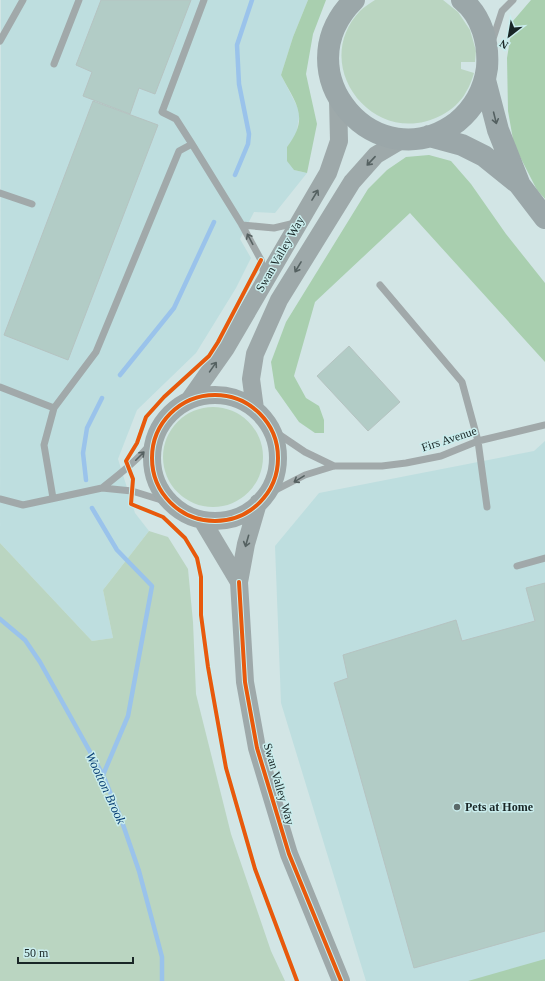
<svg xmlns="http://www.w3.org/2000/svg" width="545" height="981" viewBox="0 0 545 981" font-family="Georgia,serif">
	<rect width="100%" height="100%" fill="#d2e5e5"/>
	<!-- built -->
	<path fill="#bededf" d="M1,0h307l-15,37 -12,38 19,37 -4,23 -9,12 7,23 13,3 -32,40 -21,-1 -14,27 11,19 -15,30 -40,65 -59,57 -19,49 17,54 14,18 -46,59 10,48 -21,3 -92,-98z
		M545,441v540h-179l-85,-278 -6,-157 44,-53 215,-42z"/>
	<!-- green -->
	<path fill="#bad5c1" d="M375,0h68l15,12 12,18 6,21 -1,11h-14v7l13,4c-2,6 -4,13 -8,19 -5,10 -15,18 -24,23 -67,36 -134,-49 -82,-104 4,-4 10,-8 15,-11z
		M163 457a50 50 0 1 1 100 0a50 50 0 1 1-100 0Z
		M149,531l19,6 20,32 5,53 3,72 35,140 40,117 14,30h-285v-438l92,98 21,-3 -10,-48z"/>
	<!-- forest -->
	<path fill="#a9cfaf" d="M308,0h18l-13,34 -7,40 11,50 -10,49 -13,-3 -7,-9v-14c23,-30 9,-43 -6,-72l12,-38z
		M531,0h14v199l-8,-9 -23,-45 -6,-34 -1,-53 6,-37z
		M429,155l22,6 20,23 35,50 39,49v79l-135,-149 -95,89 -21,74 12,22 13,8 5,14v13h-9l-16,-11 -24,-34 -4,-26 15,-40 82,-133 19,-19 19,-13z
		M545,959v22h-77z"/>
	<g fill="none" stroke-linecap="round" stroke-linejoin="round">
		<!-- stream -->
		<path stroke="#9ac3eb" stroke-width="4.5" d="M235,175l13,-31 1,-10 -10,-50 -2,-39 15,-45
			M120,375l54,-67 40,-86
			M86,480l-3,-27 4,-25 15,-30
			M92,508l25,42 35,36 -24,130 -25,59
			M0,619l25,21 15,22 63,113 17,41 19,55 23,86v24"/>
	</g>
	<!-- building -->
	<path fill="#b2ccc6" stroke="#b5c3c1" d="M101,0h90l-36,94 -16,-6 -9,26 -47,-18 9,-24 -16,-7z
		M93,101l65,24 -90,235 -64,-25z
		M349,346l51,56 -32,29 -51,-55z
		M545,583v348l-131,37 -80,-285 14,-5 -5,-23 113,-35 6,21 73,-20 -9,-33z"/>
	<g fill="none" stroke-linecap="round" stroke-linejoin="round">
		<!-- lane -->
		<path stroke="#a1a9aa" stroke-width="7" d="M204,0l-42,112 14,7 16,25 50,81 19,35 3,15
			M0,41l23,-41
			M492,42l10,-31 11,-11
			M54,64l25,-64
			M0,193l32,11
			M242,225l32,3 21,-5
			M380,285l82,97 16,59 9,66
			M0,387l54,21
			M271,429l34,23 29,14
			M102,488c19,-15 37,-29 52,-48
			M266,495l39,-20 29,-9h48l24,-3 35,-7 37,-15 67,-16
			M53,498l-9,-53 10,-37 42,-56 83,-201 13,-7
			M0,499l23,6 79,-17 30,3 39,12
			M517,566l28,-8"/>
		<!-- secondary -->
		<path stroke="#9ea9aa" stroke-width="18" d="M152 458a63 63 0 1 1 126 0a63 63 0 1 1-126 0Z
			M190,399l36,-51 102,-175 11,-32 -1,-42
			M255,409l-4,-30 4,-25 24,-54 73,-118 24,-27 27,-16
			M258,503l-12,41 -7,38 6,100 12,66 32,106 52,127
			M202,520l37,62"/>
		<!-- highway -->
		<path stroke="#9ba7a9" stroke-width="22" d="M354,0c-73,73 23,182 103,122 17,-14 27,-32 30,-54 2,-25 -5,-52 -25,-68
			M485,80l13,50 21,53
			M429,136l33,9 22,11 35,28 26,34"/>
		<!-- cycleway casing -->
		<g stroke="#caeded" stroke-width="6">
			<path id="cycleway" d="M261,260l-43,82 -9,14 -45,41 -18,20 -9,26 -11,18 7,18 -2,25 32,13 22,21 12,20 4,19v38l7,52 18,101 29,101 42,112
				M152 458a63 63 0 1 1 126 0a63 63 0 1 1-126 0Z
				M239,582l6,100 12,66 32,106 52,127"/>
		</g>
		<!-- cycleway -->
		<use href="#cycleway" stroke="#e8590c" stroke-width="4"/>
	</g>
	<!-- one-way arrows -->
	<defs><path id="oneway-shaft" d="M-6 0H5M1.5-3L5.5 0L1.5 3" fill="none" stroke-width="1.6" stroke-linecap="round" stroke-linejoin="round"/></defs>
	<use stroke="#546061" href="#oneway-shaft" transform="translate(495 118) rotate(76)"/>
	<g stroke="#556161">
		<use href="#oneway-shaft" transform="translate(371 161) rotate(133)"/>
		<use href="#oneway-shaft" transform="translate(315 195) rotate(-59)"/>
		<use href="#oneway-shaft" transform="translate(298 267) rotate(121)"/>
		<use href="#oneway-shaft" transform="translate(213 367) rotate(-55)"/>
		<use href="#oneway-shaft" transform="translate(247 541) rotate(106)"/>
	</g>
	<g stroke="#566161">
		<use href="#oneway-shaft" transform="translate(250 239) rotate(-118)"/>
		<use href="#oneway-shaft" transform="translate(140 456) rotate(-45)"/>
		<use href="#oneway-shaft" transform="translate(299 479) rotate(149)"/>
	</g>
	<!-- markers -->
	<circle fill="#5a6969" stroke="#caeded" stroke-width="1.5" cx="457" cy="807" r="4"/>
	<g text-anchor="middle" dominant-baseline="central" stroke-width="3" stroke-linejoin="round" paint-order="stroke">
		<!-- street labels -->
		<g font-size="12" fill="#192626" stroke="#caeded">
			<text transform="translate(280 254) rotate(-60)">Swan Valley Way</text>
			<text transform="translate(449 439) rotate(-18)">Firs Avenue</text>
			<text transform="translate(279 784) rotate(74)">Swan Valley Way</text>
		</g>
		<!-- poi labels -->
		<g font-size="12" font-weight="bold" fill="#192626" stroke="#caeded" text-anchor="start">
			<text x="465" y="807">Pets at Home</text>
		</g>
		<!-- water labels -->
		<g font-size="13" font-style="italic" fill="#0c4175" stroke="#caeded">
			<text transform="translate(106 788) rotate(65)">Wootton Brook</text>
		</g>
	</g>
	<!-- north arrow -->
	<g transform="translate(509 36) rotate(211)" stroke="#caeded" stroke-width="3" paint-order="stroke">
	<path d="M0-3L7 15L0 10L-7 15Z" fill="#192626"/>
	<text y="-6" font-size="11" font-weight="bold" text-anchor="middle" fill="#192626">N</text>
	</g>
	<!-- scale -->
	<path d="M18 957v6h115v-6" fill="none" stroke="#192626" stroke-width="2"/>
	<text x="24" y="957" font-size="12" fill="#192626" stroke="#caeded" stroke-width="3" paint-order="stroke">50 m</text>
</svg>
